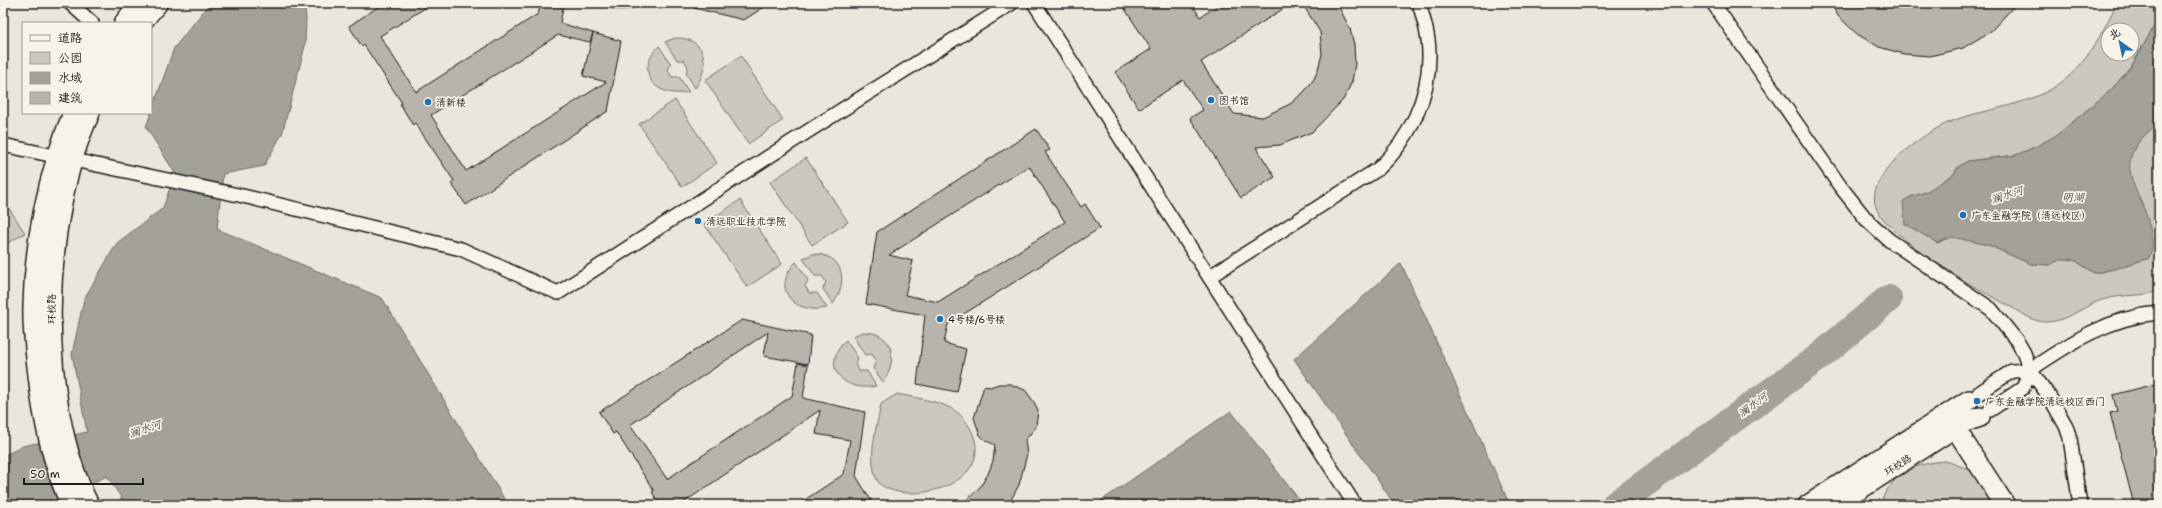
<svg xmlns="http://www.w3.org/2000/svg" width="2162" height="508" viewBox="0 0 2162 508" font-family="'Shantell Sans','LXGW WenKai TC',sans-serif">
	<rect width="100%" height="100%" fill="#eae6dc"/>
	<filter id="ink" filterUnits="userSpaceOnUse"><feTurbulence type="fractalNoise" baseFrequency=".025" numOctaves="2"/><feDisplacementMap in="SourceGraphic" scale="8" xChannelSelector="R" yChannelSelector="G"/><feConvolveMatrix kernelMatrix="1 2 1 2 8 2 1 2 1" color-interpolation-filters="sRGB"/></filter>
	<g filter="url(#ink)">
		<!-- green -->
		<path fill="#ccc8c0" stroke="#74726e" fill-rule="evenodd" d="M601,3h30l3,5c-12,3 -23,3 -33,-5z
			M2117,3h42v15l-28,49 -20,23 -54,45 -20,11 -21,9 -48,6 -10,6 -4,7 -28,18 -16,5 42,39 36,9 43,19 19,1 11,-6h7l8,2 18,12 20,-4 35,-11 -20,-90c1,-22 14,-32 30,-45v168c-17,6 -36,3 -53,8 -22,5 -44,28 -68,22 -12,-4 -25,-13 -36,-19 -28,-14 -112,-65 -125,-92 -16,-34 48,-78 73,-88 38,-15 79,-15 112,-40 26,-19 41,-51 55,-79zM2108,30h24v24h-24z
			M675,38c32,-1 36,29 20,50l-9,-15 2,-6 -4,-7h-7l-12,-18z
			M659,46l12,18 -3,6 4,7h7l10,15c-33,7 -56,-19 -30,-46z
			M741,56l42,64 -35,24 -43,-64z
			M675,100l42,63 -35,24 -43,-63z
			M806,158l42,64 -36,23 -42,-63z
			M3,199l22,34 -22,13z
			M740,200l42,64 -35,23 -43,-63z
			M813,254c32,0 35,29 20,50l-10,-15 3,-7 -4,-6h-7l-12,-18z
			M796,262l12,18 -3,6 4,7h8l10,15c-33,7 -57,-19 -31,-46z
			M863,332c32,0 35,29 20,50l-10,-14 3,-7 -4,-7 -7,1 -12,-19z
			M846,340l12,18 -3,6 4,7h8l9,15c-32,7 -57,-19 -30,-46z
			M897,394c18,4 39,6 55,15 10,5 17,16 21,25 21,53 -71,74 -95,48 -12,-23 -1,-55 3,-78z
			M1946,461l28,10 25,34h-119c11,-32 35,-42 66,-44z"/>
		<!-- water -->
		<path fill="#a3a19a" stroke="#6d6c68" d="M210,3h94l2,14 -1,29 -23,88 -18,32 -41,8 -6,55 165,69 126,207h-382l-19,-29 -62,29h-42v-49l20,-10 64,-14 -15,-78 12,-55 33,-56 46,-35 12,-35 -29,-46 28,-79z
			M2159,18v105c-56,43 -16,60 -8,111 1,9 2,16 -2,24l-35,11 -20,4 -18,-12 -8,-2h-7l-11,6 -19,-1 -43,-19 -36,-8 -15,6 -32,-19 -2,-23 7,-4 16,-5 28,-18 4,-7 10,-6 48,-6 21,-9 20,-11 54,-45 20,-23z
			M1401,263l109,242h-115l-101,-146z
			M1231,411l72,94h-208z"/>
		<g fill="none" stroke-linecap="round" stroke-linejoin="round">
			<!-- river -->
			<path stroke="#a3a19a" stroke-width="28" d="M1615,505l204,-148 69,-58"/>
		</g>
		<!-- building -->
		<path fill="#b6b4ac" stroke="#1c1c1c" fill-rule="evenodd" d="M384,3h49l-53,33 36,56 122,-78 3,-11h23l-4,20 33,10 -3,9 -32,-7 -127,80 35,56 140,-89 -23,-6 10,-43 28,8 -13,70 -142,94 -15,-22 3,-2 -39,-58 -2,2 -13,-21 2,-1 -38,-58 -2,2 -13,-21z
			M695,3h75l-26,17 -50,-12z
			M1121,3h70l9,14 22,-14h70l-91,59 33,52 29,3 27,-13 14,-12 10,-13 4,-10 4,-15 -2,-22 -18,-29h35l13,26 4,15 1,20 -3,18 -9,18 -31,32 -32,13 -24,2 19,30 -34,21 -51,-80 13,-8 -20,-30 -44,29 -24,-37 36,-23z
			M1830,3h187l-26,28 -28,17 -33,8 -26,-2 -25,-7 -22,-13 -19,-18z
			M1036,129l14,21 -5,2 36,55 4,-3 15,24 -152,96 -4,19 22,6 -9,43 -40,-8 8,-69 -59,-11 11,-72zM1029,166l36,56 -127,80 -33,-7 8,-34 -24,-6z
			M742,320l69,15 -3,29 -44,-8 4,-24 -138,93 37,54 125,-83 6,-33 10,2 -5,33 62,14 -9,64 18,29h-77l47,-31 6,-34 -34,-6 4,-24 -140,95h-20l-8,-13 2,-1 -38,-59 -3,2 -14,-22z
			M2159,383v122h-25l-24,-92 7,-2 -4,-16z
			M999,384h11l15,6 9,12 4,8 -2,17 -11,13 2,14 -8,31 -11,20h-47l19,-18 8,-13 5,-13 2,-16 -10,-5 -5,-5 -6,-17 10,-32 6,1z"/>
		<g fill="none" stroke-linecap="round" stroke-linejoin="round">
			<!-- street casing -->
			<g stroke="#1c1c1c" stroke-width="16">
				<path id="street" d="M70,3l22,20
					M1034,3l321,502
					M1713,3l127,183 26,33 23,21 102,69 26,32 7,12 6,17 19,26 17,30 4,12 10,67
					M3,145l240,51 218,53 97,44 255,-165 199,-125
					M1209,277l169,-108c31,-28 52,-73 51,-115 0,-17 -5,-34 -10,-51
					M2030,370c40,-27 79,-53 129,-57
					M1979,393l33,-22 18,-1 -7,18 -33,22"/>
			</g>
			<!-- secondary casing -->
			<g stroke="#1c1c1c" stroke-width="22">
				<path id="secondary" d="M124,23l15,-20
					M141,23l17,-20
					M1944,421l11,7 50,77
					M71,505c-17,-36 -25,-74 -31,-113 -3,-28 -8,-57 -7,-85 1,-65 15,-134 40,-194
					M89,505c-53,-105 -48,-286 1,-392
					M1808,505l161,-105
					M1836,505l126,-82 18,-6"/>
			</g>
			<!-- street -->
			<use href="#street" stroke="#f7f3e8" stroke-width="13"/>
			<!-- secondary -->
			<use href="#secondary" stroke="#f7f3e8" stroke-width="19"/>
		</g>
	</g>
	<!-- markers -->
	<g fill="#1f6fb2" stroke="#f7f3e8" stroke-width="1.5">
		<circle cx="1211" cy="100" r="4"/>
		<circle cx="428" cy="102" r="4"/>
		<circle cx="1963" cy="215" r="4"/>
		<circle cx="698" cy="221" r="4"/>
		<circle cx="940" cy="319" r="4"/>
		<circle cx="1977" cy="401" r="4"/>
	</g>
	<g text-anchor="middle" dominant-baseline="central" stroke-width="3.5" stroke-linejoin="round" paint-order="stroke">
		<!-- poi labels -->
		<g font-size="10" fill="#1c1c1c" stroke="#f7f3e8" text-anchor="start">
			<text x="1219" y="100">图书馆</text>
			<text x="436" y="102">清新楼</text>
			<text x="1971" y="215">广东金融学院（清远校区）</text>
			<text x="706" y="221">清远职业技术学院</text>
			<text x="948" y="319">4号楼/6号楼</text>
			<text x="1985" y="401">广东金融学院清远校区西门</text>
		</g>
		<!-- street labels -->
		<g font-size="10" fill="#1c1c1c" stroke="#f7f3e8">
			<text transform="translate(51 309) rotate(-90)">环校路</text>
			<text transform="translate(1898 465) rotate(-33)">环校路</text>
		</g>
		<!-- water labels -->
		<g font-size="11" font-style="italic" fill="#52514e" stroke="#f7f3e8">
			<text transform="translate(2007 195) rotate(-18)">澜水河</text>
			<text x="2073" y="197">明湖</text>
			<text transform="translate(1753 405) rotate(-36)">澜水河</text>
			<text transform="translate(145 429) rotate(-18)">澜水河</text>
		</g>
	</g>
	<!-- margin -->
	<rect width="2162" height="508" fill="none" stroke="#f7f3e8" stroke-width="16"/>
	<rect x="8" y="8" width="2146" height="492" fill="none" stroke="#1c1c1c" stroke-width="1.5" filter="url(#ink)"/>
	<!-- legend -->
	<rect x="22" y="22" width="130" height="92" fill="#f7f3e8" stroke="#9f9d96"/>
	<rect x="30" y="35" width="20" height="6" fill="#f7f3e8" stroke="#9f9d96"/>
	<text x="58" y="42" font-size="12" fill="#1c1c1c">道路</text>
	<rect x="30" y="52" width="20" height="12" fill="#ccc8c0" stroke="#9f9d96"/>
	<text x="58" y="62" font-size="12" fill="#1c1c1c">公园</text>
	<rect x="30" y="72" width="20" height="12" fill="#a3a19a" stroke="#9f9d96"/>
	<text x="58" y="82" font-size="12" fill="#1c1c1c">水域</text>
	<rect x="30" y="92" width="20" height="12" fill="#b6b4ac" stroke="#9f9d96"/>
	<text x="58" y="102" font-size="12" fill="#1c1c1c">建筑</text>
	<!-- north arrow -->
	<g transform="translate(2120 42) rotate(327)"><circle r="19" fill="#f7f3e8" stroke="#9f9d96"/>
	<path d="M0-3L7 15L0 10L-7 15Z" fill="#1f6fb2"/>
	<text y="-6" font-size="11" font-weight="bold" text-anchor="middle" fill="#1c1c1c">北</text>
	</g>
	<!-- scale -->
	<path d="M24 478v6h119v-6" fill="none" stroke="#1c1c1c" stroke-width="2"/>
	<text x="30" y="478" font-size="12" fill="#1c1c1c" stroke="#f7f3e8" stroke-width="3" paint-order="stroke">50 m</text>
</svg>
